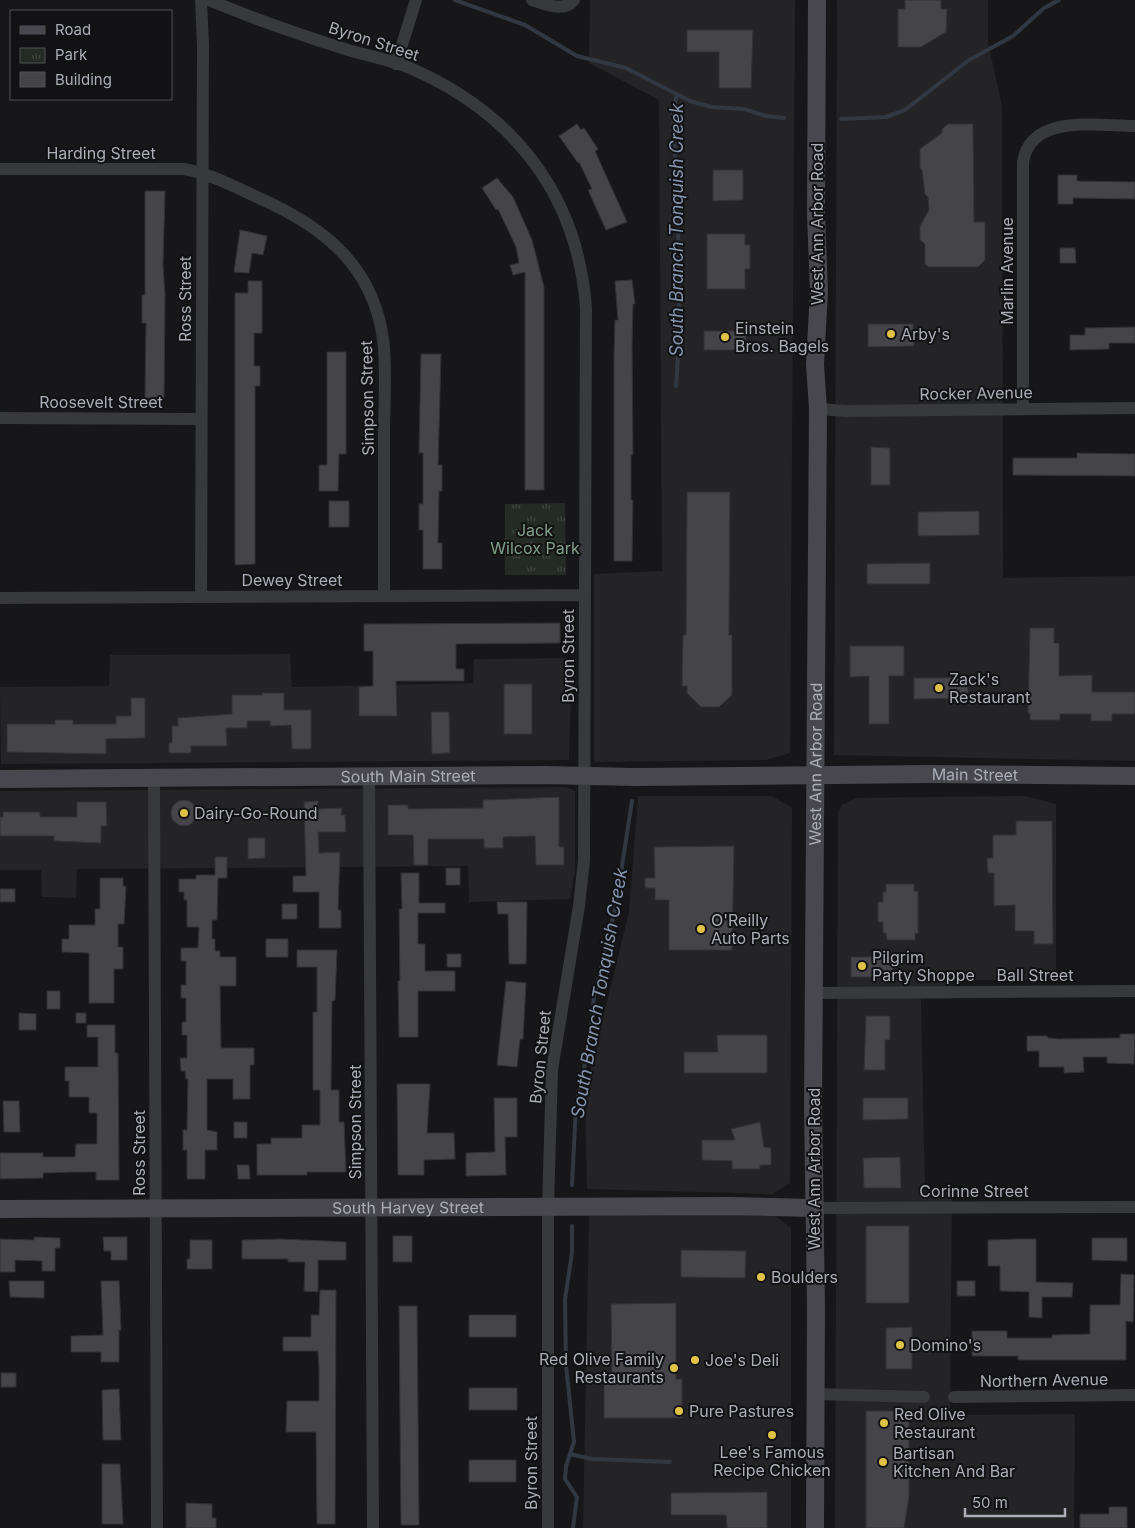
<svg xmlns="http://www.w3.org/2000/svg" width="1135" height="1528" viewBox="0 0 1135 1528" font-family="Inter,sans-serif">
	<defs>
		<pattern id="park-tufts" width="24" height="20" patternUnits="userSpaceOnUse" patternTransform="scale(1.25)"><rect width="24" height="20" fill="#242a25"/><path d="M3 7l-1-3M5 7V3M7 7l1-3M15 17l-1-3M17 17v-4M19 17l1-3" fill="none" stroke="#414642"/></pattern>
	</defs>
	<rect width="100%" height="100%" fill="#171719"/>
	<!-- built -->
	<path fill="#242326" d="M590,0h205l-5,753 -24,7 -172,2v-188l68,-3 -3,-471 -70,-37z
		M837,0h151v42l14,64 1,472 132,-2v185l-301,-6z
		M290,654l2,33 181,-4 1,-24 98,-1 -3,102 -568,4 -1,-77 109,-1 1,-31z
		M566,787l9,4v79l-5,29 -101,3 -1,-36 -391,3 -1,29 -34,-1 -1,-27h-41v-79z
		M638,796h134l20,12 -2,375 -17,11 -186,-5 -2,-96 44,-181z
		M1026,796l30,8v176h-105v19h-30l4,194 27,1 -2,221 125,-1 -1,114h-239l3,-715 4,-8 15,-7z
		M773,1214l18,14v300h-208l6,-313z"/>
	<!-- park -->
	<path fill="url(#park-tufts)" d="M565,503l1,72h-61v-71z"/>
	<g fill="none" stroke-linecap="round" stroke-linejoin="round">
		<!-- stream -->
		<path stroke="#313841" stroke-width="4" d="M455,0l70,25 52,31 49,12 64,33 21,6 33,2 22,7 18,2
			M841,119l45,-2 19,-7 64,-50 44,-24 31,-28 15,-8
			M676,386c7,-91 1,-184 -3,-275l4,-17
			M572,1185l4,-79 13,-61 5,-48 22,-92 16,-104
			M572,1226v27l-7,46 1,66 8,77 -8,24 -1,13 12,18 -4,31
			M570,1454l22,5 78,3"/>
	</g>
	<!-- building -->
	<path fill="#454449" stroke="#323135" d="M905,0h36v9h6l-1,23 -25,15h-23v-38h7z
		M687,30h66l-2,58h-32v-36h-32z
		M577,124l4,6 3,-2 14,21 -3,2 32,71 -21,8 -18,-40 4,-1 -13,-27 -1,1 -19,-27z
		M948,124h25l1,98h11v38l-7,7h-49l-4,-3v-20l-5,-4v-14l9,-16 -1,-13 -3,-3 -3,-24 -2,-2v-19l22,-16v-4z
		M713,170h30v30l-30,1z
		M1058,175h19v6l58,1v17l-62,-1v6h-15z
		M497,178l16,19 19,43 12,47v203h-19v-218l-12,3 -3,-10 9,-2 -3,-16 -18,-38 -2,1 -14,-22z
		M145,191h20l-2,74 2,30 -1,103h-19l1,-75h-4v-28h3z
		M240,230l27,6 -4,19 -11,-2 -3,20 -15,-1z
		M707,234h38v11h5v24h-5v20h-38z
		M1060,248h15l1,15h-16z
		M632,280l3,24h-2l-1,40 1,111h-2v45h2l-1,61h-18v-205l1,-36h3l-3,-39z
		M248,281h14v52h-8v33h6v20h-5v178l-20,1v-272h13z
		M868,324h45l1,22 -46,1z
		M1135,327v16h-26v6l-39,1v-15h15v-7z
		M704,331h42v19h-42z
		M327,352h19v102h-7l-1,37h-19v-26h8z
		M421,354h20l-3,111h4v26h-3l-1,52h4v26h-19v-39h-4v-26h4v-51h-4z
		M871,447l19,1v37h-19z
		M1077,453l58,1v22l-122,-1v-17h64z
		M687,492h43l-1,143h3v60l-13,12h-18l-14,-14v-7h-5l1,-51h3z
		M329,501h20v26h-20z
		M979,511v24l-61,1v-24z
		M930,563v21h-63v-20z
		M560,623v20l-104,1v25h8v12h-68l1,35h-38v-29l14,-1v-35h-9v-27z
		M1030,628h24v15h5v33l33,-1v17h43v22h-23v7h-21v-7h-31v6h-30v-7h-2z
		M850,646h54v30h-15v48h-20v-48l-19,1z
		M914,678h54v20l-54,1z
		M504,684h28v50h-28z
		M262,693h22v17h27v39h-19l-1,-24 -21,1v-5h-23v7h-21l1,18h-36v7h-22v-10h3v-17h6v-8l54,-4v-19h30z
		M131,698h14v40l-39,1v15l-99,-2v-28h48v-4h18v4h43v-8h15z
		M431,712h18l1,41 -18,1z
		M559,797v50h5v18h-28l-1,-29 -32,1v11h-19v-9h-56v26h-14l-1,-30h-25v-30h20v4l75,-1v-8z
		M171 813a13 13 0 1 1 26 0a13 13 0 1 1-26 0Z
		M318,801v8l24,-1 -1,7h4l1,17h-28l1,21 21,-1 -2,58h3v18h-22v-36h-26v-16h13l-2,-74z
		M77,802h29l1,24h-6v17l-47,-2v-5h-54v-19h3v-5h37v5h37z
		M1016,821h36l1,123h-19v-13h-19v-26l-21,1v-33h-6l-1,-15h6v-23h23z
		M248,838h17v20l-17,1z
		M734,846l-2,104h-63v-50h-14v-12h-10v-10h10l-1,-31z
		M215,857h12v21h-9l-1,42h-5v19h3v12h5v6h16v29h-16l1,62h33v17h-4v34h-17v-20h-26v51l10,2v18h-12v29h-18v-29h-4v-20h4l1,-51h-2l-1,-8h-4l-1,-13h7v-23h-5v-13h4v-24h-5v-13h5v-24h-5v-13h17l1,-21h-12v-27h-3v-8h-5v-13h17v-4h19z
		M446,868h14v17h-14z
		M401,873h18v30h26v10h-27v31h7v27h30v20h-37v46h-19l-1,-56h2l-1,-72h3z
		M100,878h23v8h3l-2,38h-6v23h5v22h-9v34h-25v-50l-27,-1v-13h7v-14h26v-16h5z
		M886,884h28v7h4v43l-3,-1v7h-28l-1,-7h-3v-11h-5v-20h5v-10h3z
		M0,889h15v13h-15z
		M497,902h30l-1,62h-17l-1,-50h-10z
		M282,904h15v15h-15z
		M266,939h22v18h-22z
		M297,950h40l-2,50 -3,1 -1,89h8v32h5l2,50h-39v3h-50v-31h14v-6h31v-13h18v-35h-7v-78h4v-45h-20z
		M447,954h14v13h-14z
		M851,957h42v20h-42z
		M506,981l20,2 -3,56h-3l-3,28 -20,-2z
		M47,991h13v18h-13z
		M19,1013l17,1v16h-17z
		M76,1013h10v10h-10z
		M866,1016h24v24h-5v30h-21z
		M87,1025h28v28h3l1,127h-23v-8h-23l-30,1v5l-43,1v-26h43v4h32l1,-13h21v-31h-8v-16h-20v-16h-4v-14h33v-30h-11z
		M1120,1034h15l-1,30 -27,-1v-6h-24l1,15 -20,1v-6h-25v-16h-12v-15h20l1,2 11,1 55,-1h6z
		M717,1035h50v38h-83v-21h34z
		M397,1084h33l-3,49h27l1,26 -31,1v15h-26z
		M494,1098h23v39h-12l1,38 -40,1v-23l29,-1z
		M863,1098h45v21l-45,1z
		M3,1101h16l1,31h-16z
		M234,1122h13v16h-13z
		M760,1122l4,25 7,1v17h-11v4h-28v-8l-30,-1v-20h33l-4,-11z
		M900,1157l1,31h-37l-1,-30z
		M237,1165h12l1,14h-12z
		M866,1226h43v77h-43z
		M393,1236h19v26h-19z
		M34,1237l26,1v10h-5v23h-13v-10l-27,-1v12h-15v-33l34,1z
		M103,1237h24v23h-16v-9h-7z
		M1092,1238h35v23l-35,-1z
		M281,1239l65,3v18h-28v32l-14,-1 1,-29h-17v-3h-46v-19z
		M1019,1239h17v43l37,1 -1,14h-30v21l-13,-1v-25l-29,-1v-25h-12v-26z
		M190,1240h22v29h-25v-10h3z
		M681,1250l65,1 -1,27 -64,-1z
		M1121,1274l13,1 -1,47 -7,-1v39h-108v-4h-46v-25h35v7h45v-3l38,-1v-29h30z
		M9,1281h35v17l-34,-1z
		M101,1281h18l2,49h-2v32h-18v-10h-30v-16l32,-1z
		M957,1281h18v15h-18z
		M320,1290h16l-1,234h-18l-1,-92h-30l1,-31h32v-30l-1,-20h-35v-14h28v-22h8z
		M676,1303v76h6v39h-78v-39h8l-1,-75z
		M399,1306h18l2,219h-18z
		M469,1315h47v22h-47z
		M912,1327v42h-26v-41z
		M1,1373h15v14h-15z
		M469,1388h48v22h-48z
		M119,1389l2,51h-18l-1,-50z
		M866,1411h43v86l-5,31h-38z
		M469,1460h47v22h-47z
		M102,1464h18l3,60h-21z
		M767,1492v36h-40l-1,-13h-55v-22z
		M186,1503l26,1v14h4v10h-30z
		M1109,1507h18v21h-47v-14h29z"/>
	<g fill="none" stroke-linecap="round" stroke-linejoin="round">
		<!-- street -->
		<path stroke="#38393d" stroke-width="12" d="M209,0c45,19 92,35 139,50 21,6 43,10 62,18 104,45 168,127 176,241l-2,551 -5,46 -27,164 -4,137v321
			M532,0c13,4 32,13 42,0
			M396,64l20,-64
			M0,169h184c27,5 51,18 77,30 63,28 112,67 122,140 4,31 1,64 1,95 0,54 0,108 0,162
			M1023,408v-246c8,-49 74,-36 112,-36
			M818,409l28,2 289,-3
			M0,418l201,1
			M201,597l2,-552 -2,-45
			M0,598l585,-3
			M369,777l4,751
			M154,778l3,750
			M815,993l320,-2
			M814,1208l321,-1
			M815,1394l109,3
			M954,1397l181,-2"/>
		<!-- secondary -->
		<g stroke="#47474d" stroke-width="18">
			<path id="s1" d="M0,779l544,-4 91,2 293,-3 207,2"/>
			<path id="s2" d="M0,1209l729,-3 85,2"/>
			<path id="s3" d="M815,1528l1,-222 -3,-201 5,-696 -3,-45 4,-73 -3,-76 1,-215"/>
		</g>
	</g>
	<!-- markers -->
	<g fill="#e0c247" stroke="#121214" stroke-width="2">
		<circle cx="891" cy="334" r="5"/>
		<circle cx="725" cy="337" r="5"/>
		<circle cx="939" cy="688" r="5"/>
		<circle cx="184" cy="813" r="5"/>
		<circle cx="701" cy="929" r="5"/>
		<circle cx="862" cy="966" r="5"/>
		<circle cx="761" cy="1277" r="5"/>
		<circle cx="900" cy="1345" r="5"/>
		<circle cx="695" cy="1360" r="5"/>
		<circle cx="674" cy="1368" r="5"/>
		<circle cx="679" cy="1411" r="5"/>
		<circle cx="884" cy="1423" r="5"/>
		<circle cx="772" cy="1435" r="5"/>
		<circle cx="883" cy="1462" r="5"/>
	</g>
	<g text-anchor="middle" dominant-baseline="central" stroke-width="4" stroke-linejoin="round" paint-order="stroke">
		<!-- street labels -->
		<g font-size="16" fill="#abadb7" stroke="#121214">
			<text transform="translate(374 41) rotate(18)">Byron Street</text>
			<text x="101" y="153">Harding Street</text>
			<text transform="translate(817 224) rotate(-90)">West Ann Arbor Road</text>
			<text transform="translate(1007 271) rotate(-90)">Marlin Avenue</text>
			<text transform="translate(185 299) rotate(-90)">Ross Street</text>
			<text transform="translate(976 393) rotate(-1)">Rocker Avenue</text>
			<text transform="translate(367 398) rotate(-91)">Simpson Street</text>
			<text x="101" y="402">Roosevelt Street</text>
			<text x="292" y="580">Dewey Street</text>
			<text transform="translate(568 656) rotate(-90)">Byron Street</text>
			<text stroke="none"><textPath href="#s3" startOffset="764">West Ann Arbor Road</textPath></text>
			<text stroke="none"><textPath href="#s1" startOffset="975">Main Street</textPath></text>
			<text stroke="none"><textPath href="#s1" startOffset="408">South Main Street</textPath></text>
			<text x="1035" y="975">Ball Street</text>
			<text transform="translate(540 1057) rotate(-84)">Byron Street</text>
			<text transform="translate(355 1122) rotate(-90)">Simpson Street</text>
			<text transform="translate(139 1153) rotate(-90)">Ross Street</text>
			<text transform="translate(814 1169) rotate(-90)">West Ann Arbor Road</text>
			<text x="974" y="1191">Corinne Street</text>
			<text stroke="none"><textPath href="#s2" startOffset="408">South Harvey Street</textPath></text>
			<text transform="translate(1044 1380) rotate(-1)">Northern Avenue</text>
			<text transform="translate(531 1463) rotate(-90)">Byron Street</text>
		</g>
		<!-- poi labels -->
		<g font-size="16" fill="#abadb7" stroke="#121214" text-anchor="start">
			<text x="735" y="328">Einstein<tspan x="735" dy="18">Bros. Bagels</tspan></text>
			<text x="901" y="334">Arby's</text>
			<text x="949" y="679">Zack's<tspan x="949" dy="18">Restaurant</tspan></text>
			<text x="194" y="813">Dairy-Go-Round</text>
			<text x="711" y="920">O'Reilly<tspan x="711" dy="18">Auto Parts</tspan></text>
			<text x="872" y="957">Pilgrim<tspan x="872" dy="18">Party Shoppe</tspan></text>
			<text x="771" y="1277">Boulders</text>
			<text x="910" y="1345">Domino's</text>
			<text x="664" y="1359" text-anchor="end">Red Olive Family<tspan x="664" dy="18">Restaurants</tspan></text>
			<text x="705" y="1360">Joe's Deli</text>
			<text x="689" y="1411">Pure Pastures</text>
			<text x="894" y="1414">Red Olive<tspan x="894" dy="18">Restaurant</tspan></text>
			<text x="772" y="1452" text-anchor="middle">Lee's Famous<tspan x="772" dy="18">Recipe Chicken</tspan></text>
			<text x="893" y="1453">Bartisan<tspan x="893" dy="18">Kitchen And Bar</tspan></text>
		</g>
		<!-- park labels -->
		<g font-size="16" fill="#83a089" stroke="#121214">
			<text x="535" y="530">Jack<tspan x="535" dy="18">Wilcox Park</tspan></text>
		</g>
		<!-- water labels -->
		<g font-size="18" font-style="italic" fill="#8595af" stroke="#121214">
			<text transform="translate(676 230) rotate(-90)">South Branch Tonquish Creek</text>
			<text transform="translate(599 993) rotate(-80)">South Branch Tonquish Creek</text>
		</g>
	</g>
	<!-- legend -->
	<rect x="10" y="10" width="162" height="90" fill="#121214" stroke="#4f5055"/>
	<rect x="20" y="26" width="25" height="8" fill="#47474d" stroke="#4f5055"/>
	<text x="55" y="35" font-size="15" fill="#abadb7">Road</text>
	<rect x="20" y="48" width="25" height="15" fill="url(#park-tufts)" stroke="#4f5055"/>
	<text x="55" y="60" font-size="15" fill="#abadb7">Park</text>
	<rect x="20" y="72" width="25" height="15" fill="#454449" stroke="#4f5055"/>
	<text x="55" y="85" font-size="15" fill="#abadb7">Building</text>
	<!-- scale -->
	<path d="M965 1508v8h100v-8" fill="none" stroke="#abadb7" stroke-width="2.5"/>
	<text x="972" y="1508" font-size="15" fill="#abadb7" stroke="#121214" stroke-width="4" paint-order="stroke">50 m</text>
</svg>
